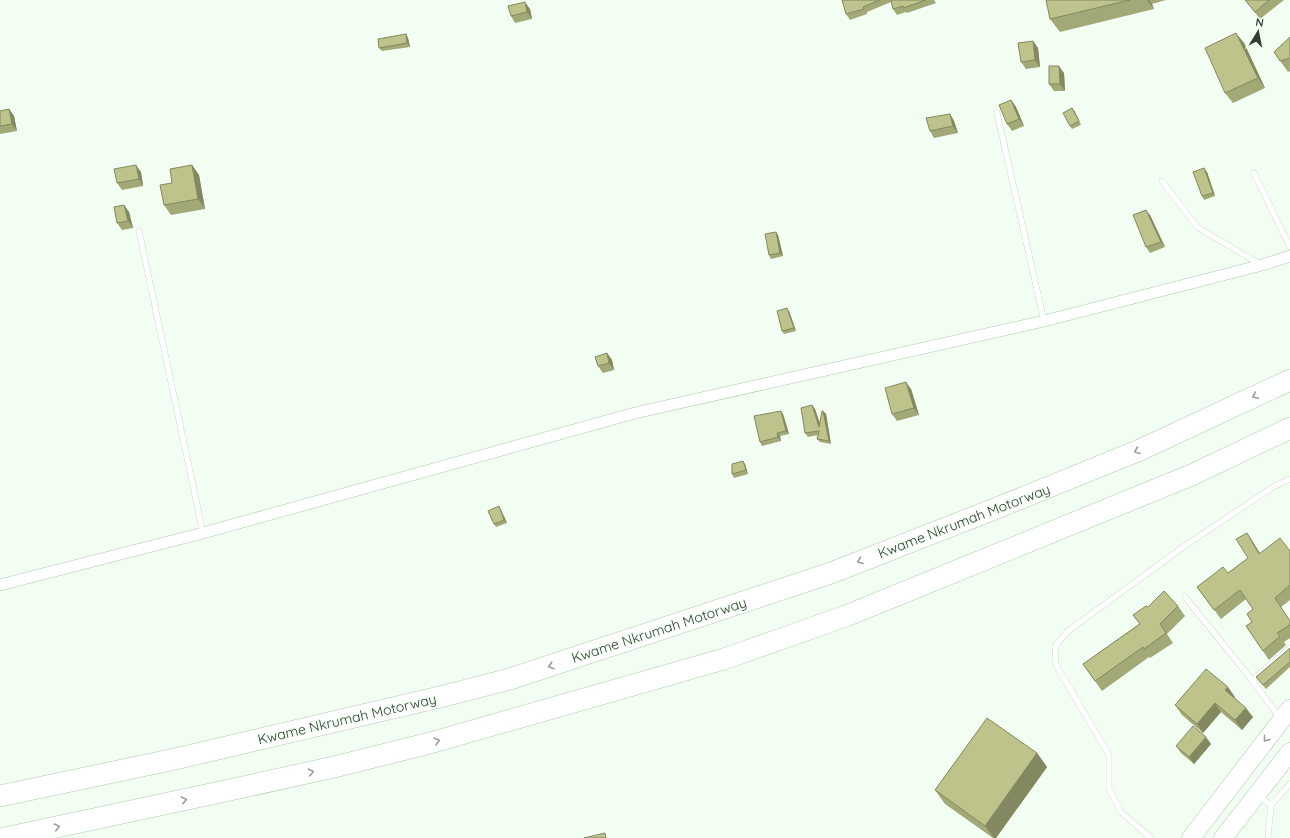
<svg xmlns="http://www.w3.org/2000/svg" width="1290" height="838" viewBox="0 0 1290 838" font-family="Quicksand,sans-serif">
	<rect width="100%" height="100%" fill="#f3fef3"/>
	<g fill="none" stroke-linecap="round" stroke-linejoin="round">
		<!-- service casing -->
		<g stroke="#afc9ad" stroke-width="6">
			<path id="service" d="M997,113l47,208
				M1254,173l36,74
				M1162,181l35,46 63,37
				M139,231l64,302
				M1185,597l67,83 28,38
				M1252,680l38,-32
				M1258,796l13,9 19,-21
				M1151,838l-30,-26 -12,-24v-33l-53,-90 -1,-19 13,-15 118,-86 87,-58 17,-8
				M1268,838l3,-33"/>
		</g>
		<!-- minor casing -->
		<g stroke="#afc9ad" stroke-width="12">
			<path id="minor" d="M0,585l203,-52 432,-120 409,-92 218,-56 28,-9"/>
		</g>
		<!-- primary casing -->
		<g stroke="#afc9ad" stroke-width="19">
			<path id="primary" d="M1191,838l99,-129
				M1223,838l67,-86"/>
		</g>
		<!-- motorway casing -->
		<g stroke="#afc9ad" stroke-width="22">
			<path id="motorway" d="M0,796l175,-37 269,-63 66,-17 321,-106 166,-65 143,-58 150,-70
				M5,838l220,-47 109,-24 96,-24 294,-84 122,-43 348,-142 96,-46"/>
		</g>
		<!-- service -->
		<use href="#service" stroke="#fff" stroke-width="5.5"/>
		<!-- minor -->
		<use href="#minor" stroke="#fff" stroke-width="11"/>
		<!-- primary -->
		<use href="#primary" stroke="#fff" stroke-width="18"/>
		<!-- motorway -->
		<use href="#motorway" stroke="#fff" stroke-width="21"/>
	</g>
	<!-- wall -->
	<path fill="#a3a877" d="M842,0h92l2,3 -29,10 -1,-1 -9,3 -4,-6 -2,-7 -24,10v2l-17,6 -4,-6z
		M1046,0h120l-14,4 2,5 -94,23 -10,-13z
		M1245,0h39l-24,19z
		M530,9l2,10 -17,4 -4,-7z
		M406,34l2,4 2,9 -28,4 -3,-3z
		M1290,37v34l-2,1 -14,-20z
		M1033,41l5,7 2,19 -14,2 -5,-7z
		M1244,43l21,45 -32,15 -8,-10z
		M1064,73l1,18h-11l-5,-7z
		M1011,100l5,7 8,19 -12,5 -5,-7z
		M1072,108l3,4 6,13 -9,4 -2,-3z
		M9,109l5,7 3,15 -17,3v-23z
		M950,114l4,7 4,12 -24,5 -4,-7z
		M192,165l7,10 6,34 -34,6 -7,-10 8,-22z
		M141,172l2,14 -21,4 -5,-7z
		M1207,172l8,24 -11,4 -2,-4z
		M124,205l5,7 4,16 -11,2 -5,-7z
		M1150,215l15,32 -15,6 -4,-6z
		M778,235l5,21 -12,3 -2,-4z
		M789,311l7,20 -12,3 -2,-3z
		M607,353l5,7 2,10 -11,3 -5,-7z
		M911,389l8,26 -22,6 -5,-7z
		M812,405l3,4 5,15 3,-13 3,3 5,30 -11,-2 -3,-3 1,-4 -10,2 -3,-4z
		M783,414l6,20 -9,2 1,5 -19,5 -2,-4z
		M745,464l3,10 -14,4 -2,-4z
		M501,510l6,13 -11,4 -2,-3z
		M1247,533l6,9 7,11 30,-2v49l-9,7 9,14v17l-6,4 2,3 -17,15 -23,-34 6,-4 1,-13 -7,-10 -25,20 -24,-32 31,-14 20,-15z
		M1178,606l7,10 -18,18 6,9 -23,15 -1,-1 -47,34 -19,-27 56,-40 9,-17z
		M1290,649v18l-24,22 -10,-12z
		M1235,697l-1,1 19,19 -11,13 -21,-18 -18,21 -21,-18 -7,-10z
		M1211,744l-17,20 -13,-11 -5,-7z
		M1037,753l10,14 -51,71h-3l-48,-34 -10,-14z"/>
	<!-- shaded-wall -->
	<path fill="#848861" d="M1147,0h2l3,4 2,5z
		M525,2l5,7 2,10 -5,-7z
		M1236,33l8,10 21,45 -7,-10z
		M406,34l2,4 2,9 -3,-4z
		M1033,41l5,7 2,19 -5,-7z
		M1059,66l5,7 1,18 -5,-7z
		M1011,100l5,7 8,19 -5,-7z
		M1072,108l3,4 6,13 -2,-4z
		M9,109l5,7 3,15 -5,-7z
		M950,114l4,7 4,12 -5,-7z
		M136,165l5,7 2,14 -4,-7z
		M192,165l7,10 6,34 -7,-10z
		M1204,168l3,4 8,24 -2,-3z
		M124,205l5,7 4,16 -5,-7z
		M1146,210l4,5 15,32 -4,-5z
		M776,232l2,3 5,21 -3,-3z
		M787,308l2,3 7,20 -2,-3z
		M607,353l5,7 2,10 -5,-7z
		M906,382l5,7 8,26 -5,-7z
		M812,405l3,4 7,21 -3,-3z
		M781,411l2,3 6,20 -3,-3z
		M823,411l3,3 5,30 -2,-3z
		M777,433l3,3 1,5 -3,-4z
		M743,461l2,3 3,10 -2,-4z
		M499,506l2,4 6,13 -3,-3z
		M1247,533l6,9 12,21 -6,-9z
		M1228,687l7,10 -3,3 -7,-10z
		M1215,703l6,9 -18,21 -6,-9z
		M1246,708l7,9 -11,13 -7,-10z
		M1206,737l5,7 -17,20 -5,-7z
		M1037,753l10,14 -51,71h-2l-9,-12z"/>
	<!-- building -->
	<path fill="#bdc38a" stroke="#848861" d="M842,0h38l-17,7 1,2 -18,5z
		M891,0h35l-23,8v-2l-10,3z
		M1046,0h84l-80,19z
		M1245,0h24l-14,12z
		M525,2l2,10 -16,4 -3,-10z
		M1236,33l22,45 -33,15 -20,-45z
		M406,34l1,9 -28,5 -1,-9z
		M1290,37v21l-10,3 -6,-9z
		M1033,41l2,19 -14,2 -3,-19z
		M1049,66h10l1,18h-11z
		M1011,100l8,19 -12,5 -8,-19z
		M1072,108l7,13 -9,5 -7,-13z
		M9,109l3,15 -12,2v-15z
		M950,114l3,12 -23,5 -4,-13z
		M136,165l3,14 -22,4 -3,-14z
		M192,165l6,34 -34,6 -4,-20 12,-2 -2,-14z
		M1204,168l9,25 -11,3 -9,-24z
		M124,205l4,16 -11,2 -3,-16z
		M1146,210l15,32 -15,5 -13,-32z
		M776,232l4,21 -11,2 -4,-21z
		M787,308l7,20 -12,3 -5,-20z
		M607,353l2,10 -11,3 -3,-9z
		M906,382l8,26 -22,6 -7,-26z
		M812,405l7,22 3,-16h1l6,30 -12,-2 2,-8 -14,2 -4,-25z
		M781,411l5,20 -9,2 1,4 -18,5 -6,-26z
		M743,461l3,9 -14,4v-10z
		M499,506l5,14 -10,4 -6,-13z
		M1247,533l12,21 21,-16 10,13v34l-15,13 15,23v4l-13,8 3,3 -17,15 -17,-25 6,-4 -5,-8 6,-5 -13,-19 -26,20 -17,-23 26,-20 5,6 20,-15 -12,-19z
		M1164,591l14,15 -18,18 6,9 -22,16 -1,-2 -48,34 -12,-17 57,-40 -7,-9 13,-9 2,1z
		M1290,648v14l-27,23 -7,-8z
		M1206,669l22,18 -3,3 21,18 -11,12 -20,-17 -18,21 -22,-19z
		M987,718l50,35 -52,73 -50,-36z
		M1193,726l13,11 -17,20 -13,-11z
		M605,833l1,5h-22z"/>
	<!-- one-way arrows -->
	<defs><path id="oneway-chevron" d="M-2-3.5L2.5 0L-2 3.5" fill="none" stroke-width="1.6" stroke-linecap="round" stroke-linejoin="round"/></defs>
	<g stroke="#9a9f9a">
		<use href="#oneway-chevron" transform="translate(1255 396) rotate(155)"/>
		<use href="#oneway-chevron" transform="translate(1137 451) rotate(157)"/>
		<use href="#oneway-chevron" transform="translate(860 561) rotate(159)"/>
		<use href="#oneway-chevron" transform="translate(551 666) rotate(162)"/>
		<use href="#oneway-chevron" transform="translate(1266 739) rotate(128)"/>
		<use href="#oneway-chevron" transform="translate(437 741) rotate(-15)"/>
		<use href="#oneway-chevron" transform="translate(311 772) rotate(-13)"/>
		<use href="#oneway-chevron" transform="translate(184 800) rotate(-12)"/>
		<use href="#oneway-chevron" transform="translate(57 827) rotate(-12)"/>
	</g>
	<g text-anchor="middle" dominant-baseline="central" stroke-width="3" stroke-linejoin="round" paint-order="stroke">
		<!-- street labels -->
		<g font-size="14" fill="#343f34" stroke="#f3fef3">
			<text transform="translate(964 521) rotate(-21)">Kwame Nkrumah Motorway</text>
			<text transform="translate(659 630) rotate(-18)">Kwame Nkrumah Motorway</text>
			<text transform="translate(347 719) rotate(-13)">Kwame Nkrumah Motorway</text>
		</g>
	</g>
	<!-- north arrow -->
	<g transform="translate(1258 32) rotate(10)" stroke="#f3fef3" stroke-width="3" paint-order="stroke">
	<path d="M0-3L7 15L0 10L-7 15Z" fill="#343f34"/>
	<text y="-6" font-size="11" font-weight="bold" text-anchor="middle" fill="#343f34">N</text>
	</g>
</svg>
